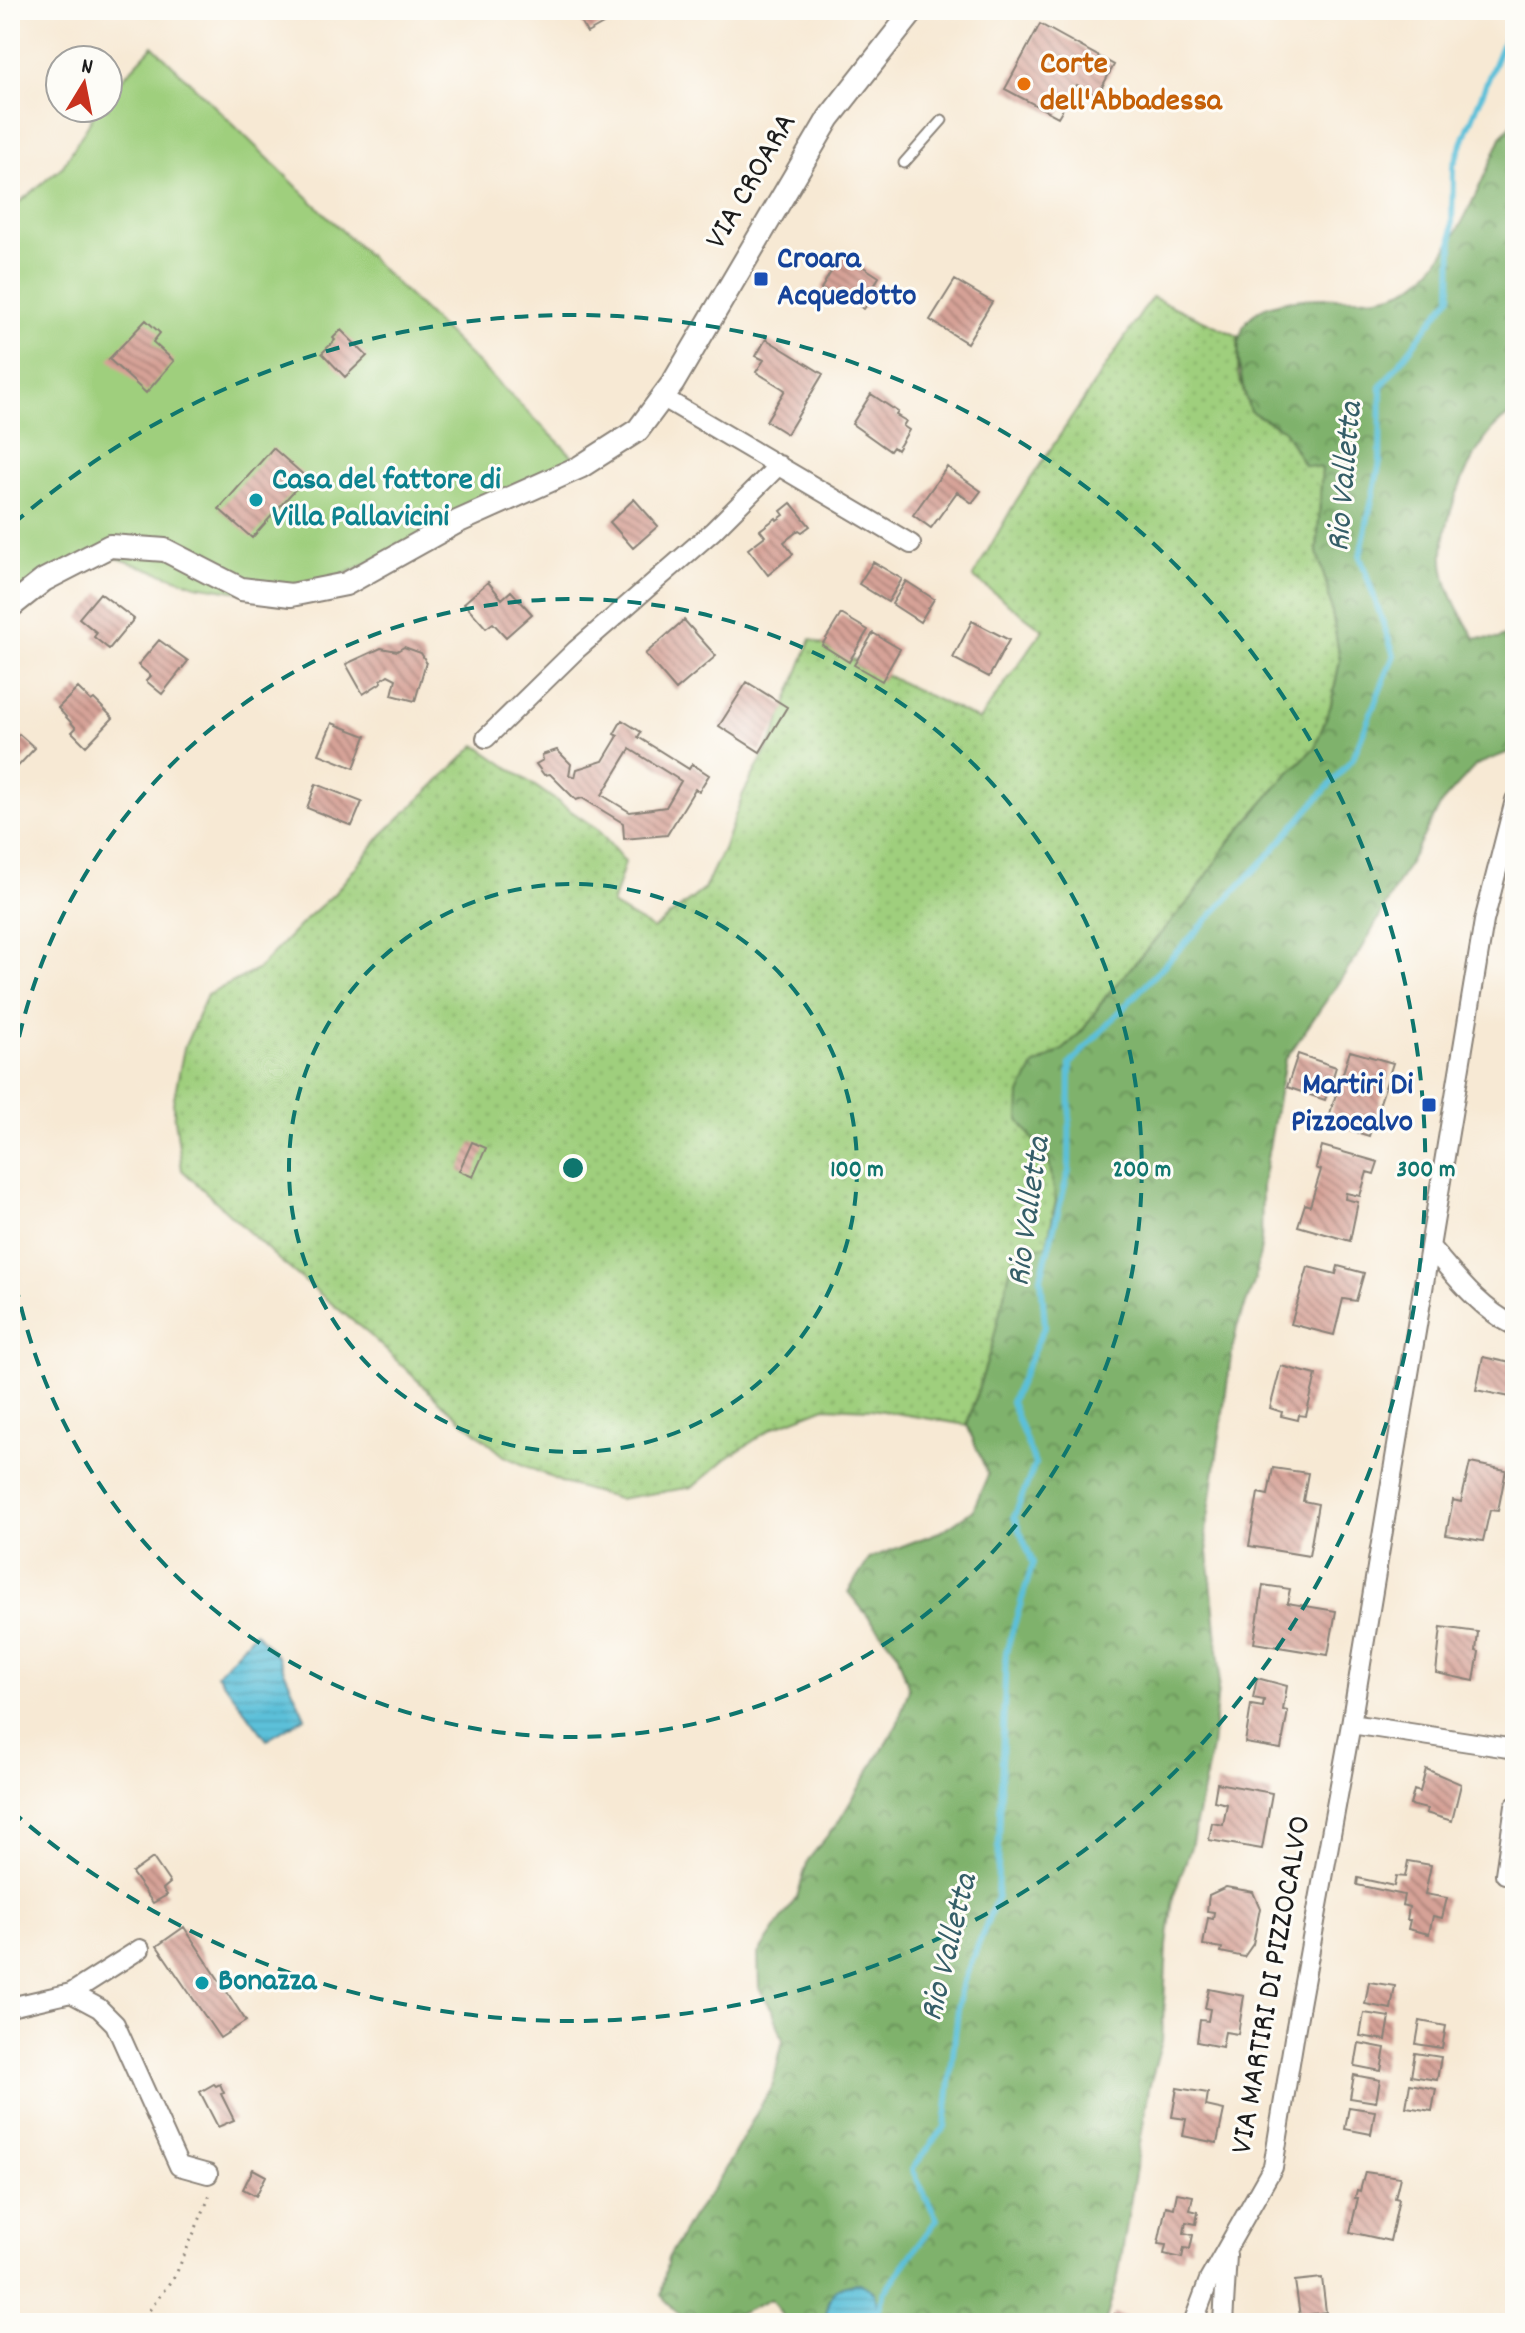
<svg xmlns="http://www.w3.org/2000/svg" width="1525" height="2333" viewBox="0 0 1525 2333" font-family="Dekko,sans-serif">
	<defs>
		<pattern id="grass-dots" width="8" height="8" patternUnits="userSpaceOnUse" patternTransform="scale(2)"><rect width="8" height="8" fill="#9fcf7d"/><path d="M2 2h.1M6 6h.1" fill="none" stroke="#88b16b" stroke-width="1.8" stroke-linecap="round"/></pattern>
		<pattern id="forest-crowns" width="20" height="18" patternUnits="userSpaceOnUse" patternTransform="scale(2)"><rect width="20" height="18" fill="#7fb26c"/><path d="M2 6a3 3 0 1 1 6 0M12 15a3 3 0 1 1 6 0" fill="none" stroke="#679058"/></pattern>
		<pattern id="water-rules" width="6" height="5" patternUnits="userSpaceOnUse" patternTransform="scale(2)"><rect width="6" height="5" fill="#5bc0d9"/><path d="M0 2.5h6" fill="none" stroke="#4fa4ba"/></pattern>
		<pattern id="building-back-hatch" width="6" height="6" patternUnits="userSpaceOnUse" patternTransform="scale(2)"><rect width="6" height="6" fill="#d6a297"/><path d="M-1 5l2 2M0 0l6 6M5-1l2 2" fill="none" stroke="#ad837a"/></pattern>
	</defs>
	<rect width="100%" height="100%" fill="#fdfcf7"/>
	<filter id="ink" filterUnits="userSpaceOnUse"><feTurbulence type="fractalNoise" baseFrequency=".0125" numOctaves="2"/><feDisplacementMap in="SourceGraphic" scale="16" xChannelSelector="R" yChannelSelector="G"/><feConvolveMatrix kernelMatrix="1 2 1 2 8 2 1 2 1" color-interpolation-filters="sRGB"/></filter>
	<filter id="wash" filterUnits="userSpaceOnUse"><feTurbulence type="fractalNoise" baseFrequency=".006" numOctaves="4" result="noise"/><feDisplacementMap in="SourceGraphic" scale="32" xChannelSelector="R" yChannelSelector="G"/><feGaussianBlur stdDeviation="1.8" result="paint"/><feColorMatrix in="noise" values="0 0 0 0 0 0 0 0 0 0 0 0 0 0 0 0 0 1.4 0 .05"/><feComposite in="paint" operator="in"/></filter>
	<g filter="url(#wash)">
		<rect width="100%" height="100%" fill="#f7e9d4"/>
		<!-- grass -->
		<path fill="url(#grass-dots)" stroke="#5e764c" stroke-width="2" d="M1152,297l86,39v38l12,37 34,19 20,35 18,3 -5,84 11,37 12,71 -9,45 -16,42 -29,29 -56,65 -39,58 -85,97 -23,34 -19,19 -30,17 -15,54 30,41 7,40 -9,44 -56,104 -24,76 -96,-16 -46,-2 -51,20 -48,32 -33,28 -75,12 -55,-16 -59,-27 -66,-56 -67,-64 -92,-76 -97,-90 -9,-67 11,-55 23,-53 50,-25 49,-51 28,-25 48,-59 94,-90 121,84 28,33 -13,43 41,24 51,-40 20,-42 19,-53 30,-56 38,-99 168,81 64,-90 -70,-53 43,-76z"/>
		<!-- forest -->
		<path fill="url(#forest-crowns)" stroke="#4e6744" stroke-width="2" d="M1515,122v290c-40,17 -79,117 -71,158 4,25 18,47 31,68l23,1 17,-8v114l-1,5 -38,15 -35,39 -79,145 -77,111 -23,126 -1,61 -6,33 -18,47 -7,37 -24,168 14,137 -8,79 -21,99 -18,51 -6,48 -5,95 -13,47 -31,190 -13,45h-318l-16,-24c-28,13 -63,34 -92,15 -7,-5 -13,-13 -18,-19l7,-37 24,-41 27,-37 54,-96 10,-44 -10,-29 -14,-23 -1,-34 39,-57 11,-37 31,-39 58,-96 12,-36 -12,-37 -49,-60 22,-34 72,-27 31,-21 15,-35 -21,-50 24,-76 23,-95 33,-9 9,-44 -7,-40 -30,-41 1,-26 14,-28 30,-17 19,-19 23,-34 85,-97 39,-58 56,-65 29,-29 16,-42 9,-45 -12,-71 -11,-37 5,-84 -18,-3 -20,-35 -34,-19c-28,-90 -7,-114 86,-113 26,0 48,2 72,-10 42,-22 76,-112 95,-155z"/>
		<!-- park -->
		<path fill="#9fcf7d" stroke="#5e764c" stroke-width="2" d="M153,46l429,419 -242,111 -63,22 -81,-13 -79,-27 -41,10 -66,30v-388l53,-44 35,-58h10v-14z"/>
		<!-- water -->
		<path fill="url(#water-rules)" stroke="#3c6e7a" stroke-width="2" d="M255,1632l23,25 27,60 -38,23 -50,-66z
			M860,2283l15,9 3,17 -2,14h-52c6,-27 6,-38 36,-40z"/>
		<g fill="none" stroke-linecap="round" stroke-linejoin="round">
			<!-- stream -->
			<path stroke="#5bc0d9" stroke-width="6" d="M874,2323l10,-30 53,-74 -25,-50 33,-42 15,-136 37,-94 9,-245 27,-89 -19,-46 21,-53 -24,-62 34,-77 -4,-48 28,-107 1,-106 197,-207 86,-99 41,-103 -34,-99 20,-94 1,-75 70,-91 2,-130 62,-153"/>
		</g>
		<g id="blocks">
			<!-- building -->
			<path fill="url(#building-back-hatch)" fill-rule="evenodd" d="M574,10h32l6,9 -25,14z
				M1040,24l74,41 -17,31 -20,-11 -19,32 -53,-28z
				M842,253l37,24 -10,17 3,3 -8,12 -25,-15 -3,4 -15,-9z
				M955,280l37,22 -25,41 -37,-23z
				M146,320l14,13 -7,9 21,19 -28,32 -37,-34z
				M341,330l26,26 -22,21 -23,-24 13,-13 -2,-2z
				M766,339l57,35 -36,60 -21,-13 19,-31 -29,-18 8,-12 -8,-4z
				M871,394l27,18 -2,3 10,6 -3,5 6,4 -12,20 -4,-3 -3,4 -38,-27z
				M273,448l33,29 -54,61 -33,-29z
				M947,467l34,24 -9,12 -15,-11 -26,36 -18,-13z
				M634,499l24,27 -25,22 -23,-26z
				M791,503l19,23 -8,6 -3,-2 -15,12 9,12 -25,21 -20,-26 17,-13 -5,-6 16,-12 1,2 7,-5 -3,-4z
				M873,562l29,17 -14,23 -29,-18z
				M906,581l28,18 -14,23 -28,-18z
				M488,582l14,17 9,-8 21,23 -26,23 -13,-14 -7,5 -22,-25z
				M100,593l34,26 -25,30 -15,-12 3,-4 -18,-15z
				M841,614l27,16 -19,32 -27,-17z
				M684,620l32,36 -40,34 -31,-36z
				M972,621l37,19 -20,37 -36,-19z
				M873,633l27,16 -18,32 -28,-16z
				M159,640l29,21 -26,33 -16,-13 5,-5 -13,-11z
				M404,647l17,6 5,9 -11,39 -23,-6 4,-16 -8,-4 -7,5 1,2 -19,12 -17,-30 35,-16 16,3z
				M747,682l40,25 -27,45 -41,-26z
				M78,688l13,13 3,-2 19,19 -27,28 -14,-14 4,-4 -18,-20z
				M622,720l19,12 -3,5 51,32 3,-5 17,11 -10,16 -4,-2 -28,46 -43,4 -1,-16 -41,-25 -6,2 -26,-26 -6,1 -8,-11 7,-4 -1,-5 15,-5 14,14 -2,11 6,2 2,-8 26,-8 15,-25 -4,-2zM630,749l51,32 -15,26 -36,5 -28,-17z
				M332,723l34,13 -12,32 -35,-14z
				M10,734l5,5 4,-5 16,14 -25,27z
				M316,784l46,18 -10,24 -45,-18z
				M1350,1051l43,12 -24,73 -42,-13 9,-29 -8,-3 -3,9 -38,-13 11,-33 38,13 -3,10 8,2z
				M472,1142l14,6 -13,29 -14,-6z
				M1322,1146l56,16 -4,12 -7,-2 -7,24 -14,-3 -1,6 13,3 -8,39 -52,-15 7,-22 5,2 11,-36 -5,-2z
				M1338,1266l26,7 -8,28 -13,-2 -9,36 -43,-11 17,-57 28,7z
				M1483,1357l32,7v34l-39,-8z
				M1281,1366l35,9 -10,41 -7,-1 -1,5 -17,-4 1,-4 -12,-4z
				M1470,1463l36,7 -8,41 -8,-1 -7,31 -37,-6 7,-35 8,2z
				M1273,1468l35,5 -5,28 15,3 -9,52 -60,-10 9,-53 10,2z
				M1263,1585l27,4 -3,14 49,8 -8,44 -74,-12z
				M1441,1627l37,5 -2,19 3,1 -5,29 -38,-8z
				M1257,1678l30,8 -4,24 5,1 -7,38 -36,-6 6,-38 12,2 1,-7 -11,-2z
				M1426,1769l35,15 -9,37 -26,-8 1,-4 -17,-4 4,-15 6,2z
				M1217,1783l55,10 -10,56 -53,-9 3,-17 11,2 4,-21 -13,-3z
				M153,1858l17,25 -7,6 4,6 -14,8 -21,-30z
				M1408,1861l23,4 -6,29 22,4 -5,20 -9,-2 -4,18 -21,-5 2,-9h-3l2,-13 -7,-2 2,-10 -47,-10 1,-7 36,8 2,-10 9,1z
				M1226,1887l27,5 7,16 -7,36 -9,13 -23,-5 1,-4 -19,-3 5,-27 5,1 1,-7 -7,-1 2,-16z
				M184,1927l62,94 -26,17 -63,-92z
				M1369,1982l26,4 -4,23 -26,-5z
				M1209,1989l35,7 -6,38 -13,-2 -3,15 -25,-5 3,-22 8,1 2,-12 -5,-1z
				M1364,2013l26,4 -4,23 -26,-4z
				M1420,2021l26,5 -4,22 -26,-4z
				M1359,2043l26,5 -4,23 -26,-5z
				M1415,2053l26,4 -4,23 -26,-4z
				M1354,2075l26,5 -4,22 -26,-4z
				M214,2084l2,2 4,-2 4,9 -3,1 13,26 -16,7 -18,-35z
				M1410,2084l26,5 -4,22 -26,-4z
				M1177,2088l31,5 -2,13 18,4 -7,33 -34,-7 3,-17 -14,-2z
				M1349,2107l26,4 -4,23 -26,-5z
				M253,2169l13,7 -10,20 -13,-7z
				M1365,2172l35,5 -5,21 4,1 -9,42 -40,-9 8,-34h-3l2,-8 3,1z
				M1177,2193l16,3 -3,14 8,2 -2,12 -10,-2 -2,11 9,2 -3,14 -6,-1 -2,10 -18,-4 2,-9 -8,-1 8,-38 8,2z
				M1322,2278l4,34 -26,4 -5,-35z
				M1114,2314l37,8v1h-39z"/>
		</g>
	</g>
	<g filter="url(#ink)">
		<use href="#blocks" fill-opacity="0" stroke="#8a8278" stroke-width="2"/>
		<g fill="none" stroke-linecap="round" stroke-linejoin="round">
			<!-- service casing -->
			<g stroke="#8a8278" stroke-width="13">
				<path id="service" d="M904,163l38,-43"/>
			</g>
			<!-- minor casing -->
			<g stroke="#8a8278" stroke-width="22">
				<path id="minor" d="M662,397l249,147
					M486,738l90,-88 137,-119 66,-66
					M1431,1248c25,29 49,61 84,78
					M1351,1724l164,25
					M1505,1874l10,-68
					M71,1993l28,15 16,16 64,142 29,8
					M10,2007l61,-14 69,-44
					M1193,2323l16,-43 64,-113 22,-135 56,-308 133,-803 31,-121
					M1223,2323l4,-68"/>
			</g>
			<!-- tertiary casing -->
			<g stroke="#8a8278" stroke-width="26">
				<path id="tertiary" d="M10,607l34,-27 66,-34 55,4 76,39 50,6 55,-11 111,-62 123,-55 58,-37 35,-47 156,-265 85,-108"/>
			</g>
			<!-- path -->
			<path stroke="#8a8278" stroke-width="3" stroke-dasharray="2 6" stroke-linecap="butt" d="M140,2323l36,-49 33,-76v-5"/>
			<!-- service -->
			<use href="#service" stroke="#fff" stroke-width="9"/>
			<!-- minor -->
			<use href="#minor" stroke="#fff" stroke-width="18"/>
			<!-- tertiary -->
			<use href="#tertiary" stroke="#fff" stroke-width="22"/>
		</g>
	</g>
	<!-- distance rings -->
	<g fill="none" stroke="#0f766e" stroke-width="4" stroke-dasharray="14 10">
		<circle cx="573" cy="1168" r="284"/>
		<path d="M10 1084A569 569 0 1 1 10 1252"/>
		<path d="M13 524A853 853 0 1 1 13 1812"/>
	</g>
	<!-- markers -->
	<circle fill="#e8710a" stroke="#fdfcf7" stroke-width="3" cx="1024" cy="84" r="8"/>
	<g fill="#1a4fb4" stroke="#fdfcf7" stroke-width="3">
		<rect x="753" y="271" width="16" height="16" rx="4"/>
		<rect x="1421" y="1097" width="16" height="16" rx="4"/>
	</g>
	<g fill="#0f9aa8" stroke="#fdfcf7" stroke-width="3">
		<circle cx="256" cy="500" r="8"/>
		<circle cx="202" cy="1983" r="8"/>
	</g>
	<g text-anchor="middle" dominant-baseline="central" stroke-width="6" stroke-linejoin="round" paint-order="stroke">
		<!-- food labels -->
		<g font-size="32" font-weight="bold" fill="#c56008" stroke="#fdfcf7" text-anchor="start">
			<text x="1040" y="66">Corte<tspan x="1040" dy="37">dell'Abbadessa</tspan></text>
		</g>
		<!-- street labels -->
		<g font-size="32" fill="#1c1c1c" stroke="#fdfcf7">
			<text transform="translate(753 182) rotate(-60)">VIA CROARA</text>
			<text transform="translate(1273 1985) rotate(-80)">VIA MARTIRI DI PIZZOCALVO</text>
		</g>
		<!-- transit labels -->
		<g font-size="32" font-weight="bold" fill="#164399" stroke="#fdfcf7" text-anchor="start">
			<text x="777" y="261">Croara<tspan x="777" dy="37">Acquedotto</tspan></text>
			<text x="1413" y="1087" text-anchor="end">Martiri Di<tspan x="1413" dy="37">Pizzocalvo</tspan></text>
		</g>
		<!-- culture labels -->
		<g font-size="32" font-weight="bold" fill="#0d838f" stroke="#fdfcf7" text-anchor="start">
			<text x="272" y="482">Casa del fattore di<tspan x="272" dy="37">Villa Pallavicini</tspan></text>
			<text x="218" y="1983">Bonazza</text>
		</g>
		<!-- water labels -->
		<g font-size="34" font-style="italic" fill="#355e68" stroke="#fdfcf7">
			<text transform="translate(1347 477) rotate(-85)">Rio Valletta</text>
			<text transform="translate(1031 1212) rotate(-82)">Rio Valletta</text>
			<text transform="translate(951 1948) rotate(-76)">Rio Valletta</text>
		</g>
	</g>
	<circle cx="573" cy="1168" r="12" fill="#0f766e" stroke="#fdfcf7" stroke-width="4"/>
	<g font-size="24" text-anchor="middle" font-weight="bold" fill="#0f766e" stroke="#fdfcf7" stroke-width="6" stroke-linejoin="round" paint-order="stroke">
		<text x="857" y="1176">100 m</text>
		<text x="1142" y="1176">200 m</text>
		<text x="1426" y="1176">300 m</text>
	</g>
	<!-- margin -->
	<rect width="1525" height="2333" fill="none" stroke="#fdfcf7" stroke-width="40"/>
	<!-- north arrow -->
	<g transform="translate(84 84) rotate(10)"><circle r="38" fill="#fdfcf7" stroke="#a3a29f" stroke-width="2"/>
	<path d="M0-6L14 30L0 20L-14 30Z" fill="#c8321e"/>
	<text y="-12" font-size="22" font-weight="bold" text-anchor="middle" fill="#1c1c1c">N</text>
	</g>
</svg>
